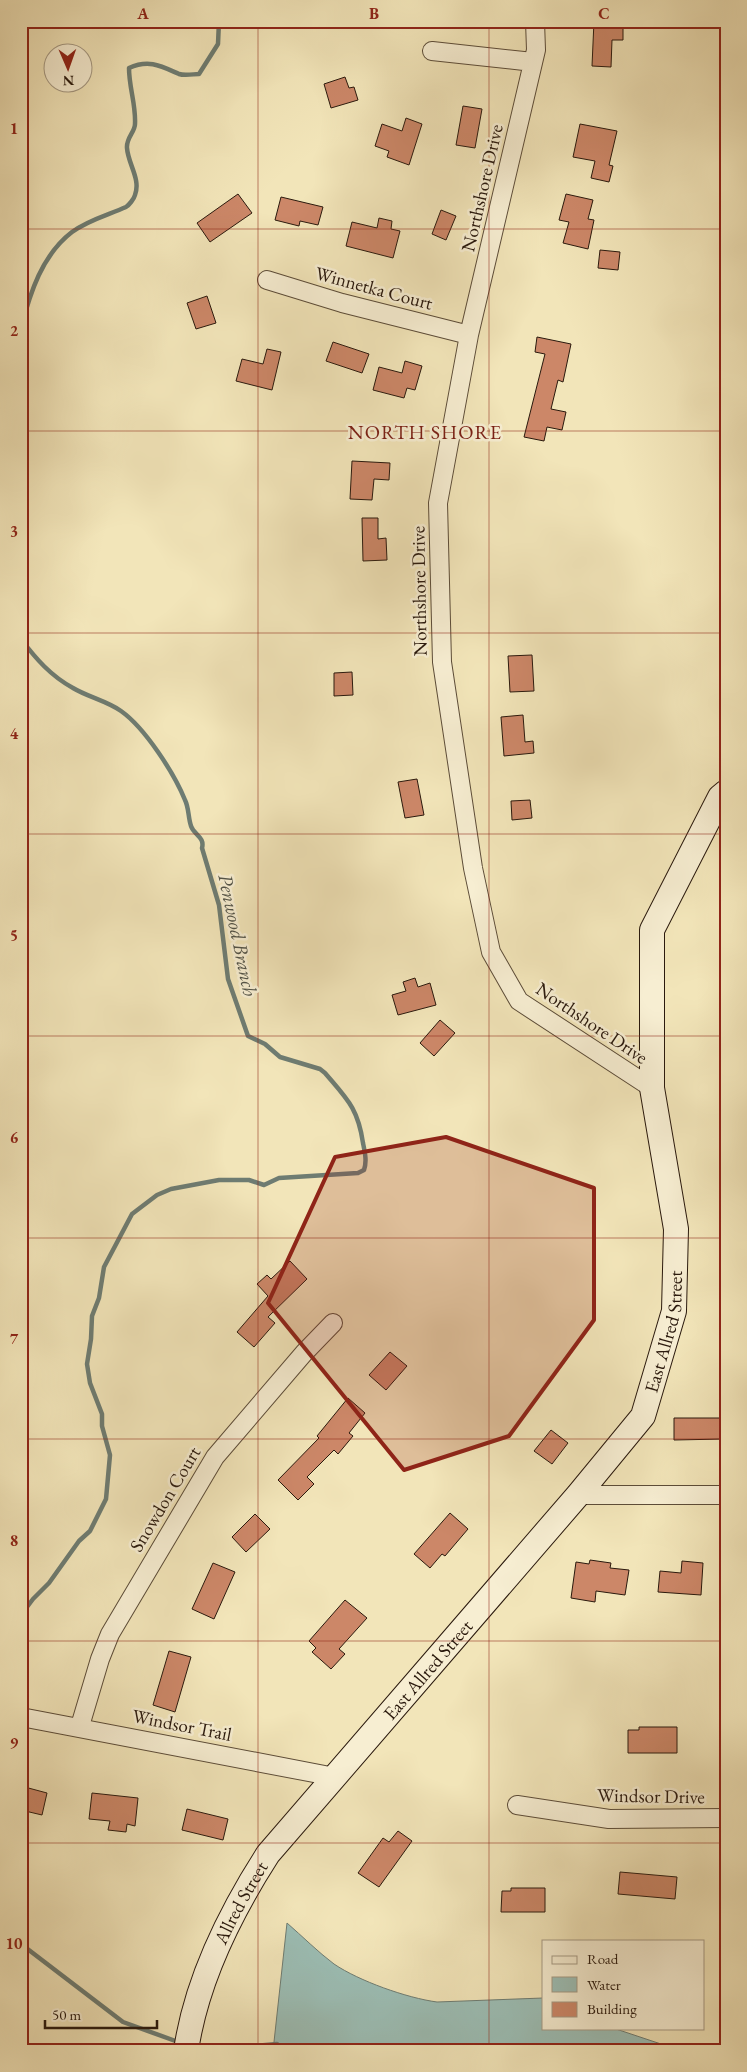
<svg xmlns="http://www.w3.org/2000/svg" width="747" height="2072" viewBox="0 0 747 2072" font-family="'EB Garamond',serif">
	<rect width="100%" height="100%" fill="#f2e5b9"/>
	<filter id="stains"><feTurbulence type="fractalNoise" baseFrequency=".004" numOctaves="4"/><feColorMatrix values="0 0 0 0 .2 0 0 0 0 .09 0 0 0 0 .02 0 0 0 .5 -.17"/></filter>
	<radialGradient id="worn" r=".72"><stop offset=".6" stop-color="#630" stop-opacity="0"/><stop offset="1" stop-color="#630" stop-opacity=".3"/></radialGradient>
	<!-- water -->
	<path fill="#9cbeb5" stroke="#6e7c72" d="M287,1923c15,13 31,29 47,41 25,17 73,34 103,38l106,-4v30h70l54,18 5,5h-399z"/>
	<g fill="none" stroke-linecap="round" stroke-linejoin="round">
		<!-- stream -->
		<path stroke="#6e7c72" stroke-width="4.5" d="M21,328c9,-35 21,-73 51,-96 16,-12 36,-17 54,-25 3,-2 8,-8 9,-12 6,-16 -7,-31 -8,-47 -1,-10 8,-16 8,-24 1,-20 -6,-36 -6,-56 20,-9 32,-2 50,6 6,2 15,0 20,0l19,-30 1,-23
			M21,639c15,20 30,37 52,49 15,9 34,13 48,23 24,17 53,62 64,89 4,8 3,17 6,26 3,9 14,11 11,22l17,57 9,74 20,57 17,8 15,13 40,12 5,4c22,26 33,35 38,70 2,10 4,18 1,27l-6,3 -79,5 -15,7 -15,-5h-30l-48,9 -14,6 -25,19 -28,53 -5,31 -7,18 -1,23 -4,25 3,19 12,31v12l8,29 -4,44 -16,32 -11,10 -30,42 -16,16 -12,16
			M21,1944l102,78 58,21
			M193,2046l26,3 58,-5"/>
	</g>
	<!-- building -->
	<path fill="#cc8768" stroke="#2a190d" d="M594,21h23l-1,3 7,1v15h-11l-1,27 -19,-1z
		M345,77l4,11 5,-1 4,13 -27,8 -7,-24z
		M463,106l19,3 -7,39 -19,-3z
		M406,118l16,6 -13,41 -22,-8 2,-6 -14,-5 7,-22 20,7z
		M580,124l37,7 -8,34 4,1 -4,16 -18,-4 4,-17 -22,-4z
		M238,194l14,19 -42,29 -13,-19z
		M566,194l27,6 -5,19 6,1 -6,29 -25,-6 6,-21 -10,-2z
		M281,197l42,10 -5,18 -18,-4 -1,5 -24,-6z
		M441,210l15,6 -10,24 -14,-6z
		M379,218l13,3 -1,8 9,2 -7,27 -47,-12 6,-24 25,6z
		M600,250l20,2 -2,18 -20,-2z
		M207,296l9,27 -20,6 -9,-26z
		M537,337l34,7 -8,38 -5,-2 -7,29 15,3 -4,18 -15,-3 -3,14 -20,-4 21,-83 -10,-2z
		M333,342l36,12 -7,19 -36,-12z
		M267,349l14,3 -9,38 -36,-9 6,-22 21,5z
		M405,361l17,5 -7,24 -8,-2 -3,10 -31,-8 6,-23 23,6z
		M352,461l38,2 -1,17 -15,-1 -2,21 -22,-1z
		M362,518h16v21l8,-1 1,22 -24,1z
		M532,655l2,36 -24,1 -2,-36z
		M352,672l1,23 -19,1v-23z
		M523,715l2,27 8,-1 1,12 -30,3 -3,-39z
		M417,779l7,36 -19,3 -7,-36z
		M530,800l2,18 -20,2 -1,-19z
		M415,978l3,9 12,-4 6,22 -38,10 -6,-20 14,-4 -3,-9z
		M440,1020l15,13 -21,23 -14,-13z
		M290,1261l17,18 -39,38 7,6 -21,24 -17,-15 31,-36 -11,-12 10,-9 4,4z
		M390,1352l17,14 -21,24 -17,-15z
		M348,1398l17,15 -16,20 4,3 -15,18 -4,-4 -27,27 7,7 -16,16 -20,-20 41,-42 -2,-2z
		M674,1418h50v21l-50,1z
		M551,1430l17,13 -16,21 -18,-13z
		M450,1513l18,16 -23,27 -3,-2 -12,14 -16,-14z
		M255,1514l15,15 -24,23 -14,-15z
		M590,1560l21,3 -1,5 19,2 -4,25 -29,-4 -1,11 -24,-4 5,-36 13,2z
		M682,1561l21,2 -2,32 -43,-3 2,-21 21,2z
		M213,1563l22,9 -21,47 -22,-10z
		M345,1600l22,18 -28,31 6,5 -14,15 -19,-17 4,-4 -7,-7z
		M169,1651l22,6 -16,55 -22,-7z
		M639,1727h38v26h-49v-23h11z
		M21,1786l26,7 -5,22 -21,-5z
		M92,1793l46,5 -3,28 -8,-2 -1,8 -18,-2 2,-9 -21,-2z
		M187,1809l41,10 -5,21 -41,-10z
		M398,1831l14,10 -33,46 -21,-14 25,-35 6,4z
		M620,1872l57,5 -2,22 -57,-5z
		M511,1888h34v24h-44l1,-21h9z"/>
	<g fill="none" stroke-linecap="round" stroke-linejoin="round">
		<!-- street casing -->
		<g stroke="#5c4c38" stroke-width="20">
			<path id="street" d="M535,21l1,29 -67,285 -31,168 4,159 31,206 18,84 28,49 133,87
				M432,51l101,11
				M267,280l75,23 127,32
				M578,1495h148
				M21,1717l314,60
				M80,1726l20,-67 10,-25 105,-177 89,-104 29,-30
				M517,1805l92,14 117,-1"/>
		</g>
		<!-- secondary casing -->
		<g stroke="#2a190d" stroke-width="26">
			<g id="secondary">
				<path id="s1" d="M186,2051c10,-70 44,-138 82,-197l310,-359 65,-79 31,-105 2,-82 -24,-141v-158l68,-133 6,-5"/>
			</g>
		</g>
		<!-- street -->
		<use href="#street" stroke="#f7eed2" stroke-width="18"/>
		<!-- secondary -->
		<use href="#secondary" stroke="#f7eed2" stroke-width="24"/>
	</g>
	<!-- marked area -->
	<path fill="#8f2418" fill-opacity="0.2" stroke="#8f2418" stroke-width="4" stroke-linejoin="round" d="M446,1137l148,51v132l-85,116 -105,34 -136,-167 67,-146z"/>
	<!-- grid -->
	<path fill="none" stroke="#8f2418" stroke-width="1" stroke-opacity="0.55" d="M258,21v2030M489,21v2030M21,229h705M21,431h705M21,633h705M21,834h705M21,1036h705M21,1238h705M21,1439h705M21,1641h705M21,1843h705"/>
	<g text-anchor="middle" dominant-baseline="central" stroke-width="5" stroke-linejoin="round" paint-order="stroke">
		<!-- street labels -->
		<g font-size="19" fill="#2a190d" stroke="#f7eed2">
			<text transform="translate(482 188) rotate(-77)">Northshore Drive</text>
			<text transform="translate(374 288) rotate(15)">Winnetka Court</text>
			<text transform="translate(419 591) rotate(-91)">Northshore Drive</text>
			<text transform="translate(592 1023) rotate(34)">Northshore Drive</text>
			<text stroke="none"><textPath href="#s1" startOffset="879">East Allred Street</textPath></text>
			<text transform="translate(165 1499) rotate(-59)">Snowdon Court</text>
			<text stroke="none"><textPath href="#s1" startOffset="459">East Allred Street</textPath></text>
			<text transform="translate(182 1725) rotate(11)">Windsor Trail</text>
			<text transform="translate(651 1796) rotate(1)">Windsor Drive</text>
			<text stroke="none"><textPath href="#s1" startOffset="159">Allred Street</textPath></text>
		</g>
		<!-- neighbourhood labels -->
		<g font-size="20" letter-spacing="1" fill="#7a1f14" stroke="#f7eed2">
			<text x="425" y="432">NORTH SHORE</text>
		</g>
		<!-- water labels -->
		<g font-size="20" font-style="italic" fill="#525348" stroke="#f7eed2">
			<text transform="translate(238 935) rotate(78)">Penwood Branch</text>
		</g>
	</g>
	<!-- margin -->
	<rect width="747" height="2072" fill="none" stroke="#f2e5b9" stroke-width="55"/>
	<!-- legend -->
	<rect x="542" y="1940" width="162" height="90" fill="#f7eed2" stroke="#a59983"/>
	<rect x="552" y="1956" width="25" height="8" fill="#f7eed2" stroke="#a59983"/>
	<text x="587" y="1964" font-size="15" fill="#2a190d">Road</text>
	<rect x="552" y="1977" width="25" height="15" fill="#9cbeb5" stroke="#a59983"/>
	<text x="587" y="1990" font-size="15" fill="#2a190d">Water</text>
	<rect x="552" y="2002" width="25" height="15" fill="#cc8768" stroke="#a59983"/>
	<text x="587" y="2014" font-size="15" fill="#2a190d">Building</text>
	<!-- north arrow -->
	<g transform="translate(68 68) rotate(178)"><circle r="24" fill="#f7eed2" stroke="#a59983"/>
	<path d="M0-4L9 19L0 12L-9 19Z" fill="#8f2418"/>
	<text y="-8" font-size="14" font-weight="bold" text-anchor="middle" fill="#2a190d">N</text>
	</g>
	<!-- scale -->
	<path d="M45 2020v8h112v-8" fill="none" stroke="#2a190d" stroke-width="2.5"/>
	<text x="52" y="2020" font-size="15" fill="#2a190d" stroke="#f7eed2" stroke-width="4" paint-order="stroke">50 m</text>
	<rect x="28" y="28" width="692" height="2016" fill="none" stroke="#8f2418" stroke-width="2"/>
	<g font-size="16" text-anchor="middle" font-weight="bold" fill="#8f2418">
		<text x="143" y="19">A</text>
		<text x="374" y="19">B</text>
		<text x="604" y="19">C</text>
		<text x="14" y="134">1</text>
		<text x="14" y="336">2</text>
		<text x="14" y="537">3</text>
		<text x="14" y="739">4</text>
		<text x="14" y="941">5</text>
		<text x="14" y="1143">6</text>
		<text x="14" y="1344">7</text>
		<text x="14" y="1546">8</text>
		<text x="14" y="1748">9</text>
		<text x="14" y="1949">10</text>
	</g>
	<rect width="100%" height="100%" filter="url(#stains)"/>
	<rect width="100%" height="100%" fill="url(#worn)"/>
</svg>
